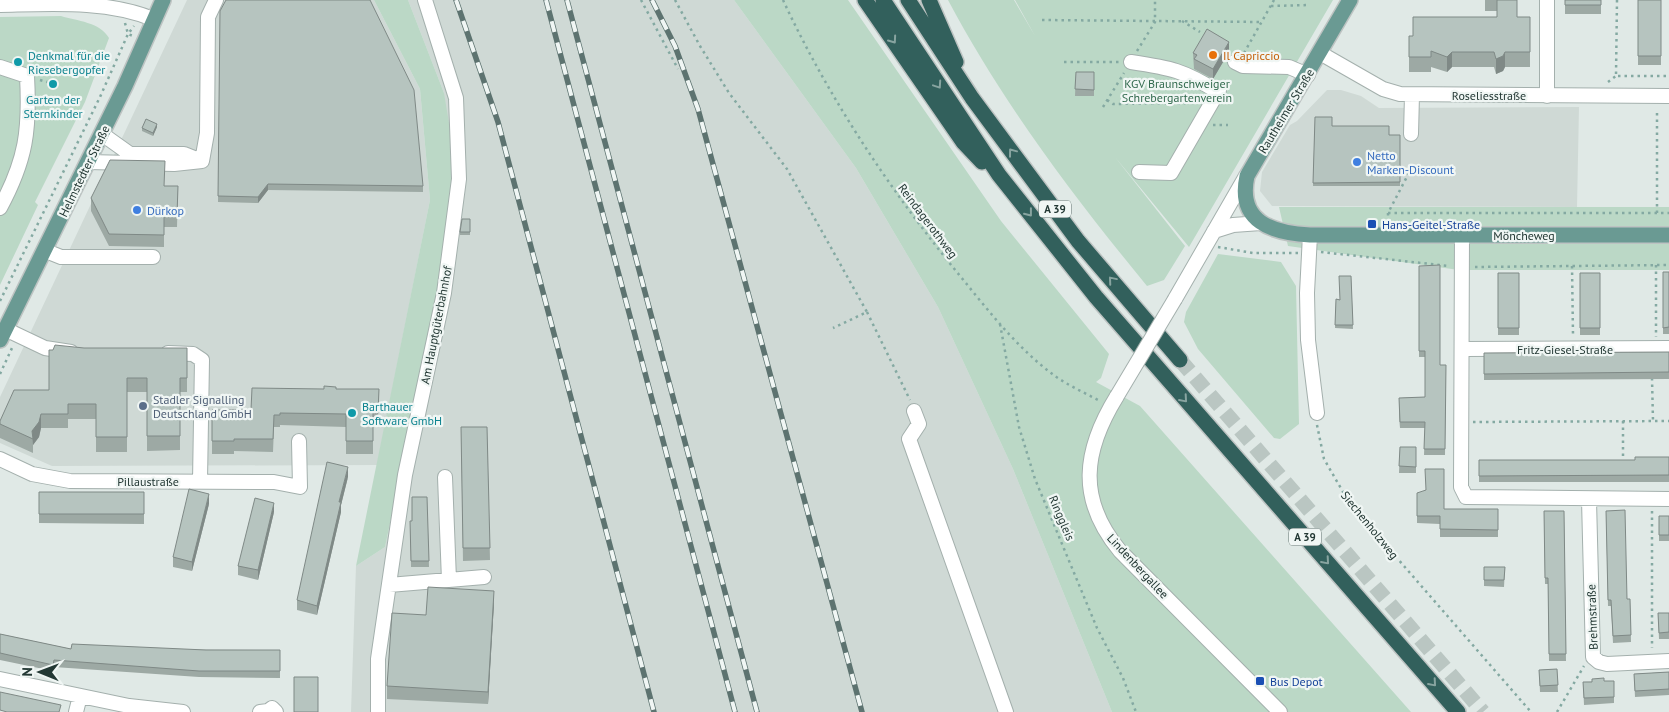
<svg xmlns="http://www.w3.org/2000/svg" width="1669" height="712" viewBox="0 0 1669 712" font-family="'PT Sans',sans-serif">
	<rect width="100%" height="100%" fill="#e0e9e6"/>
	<!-- built -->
	<path fill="#cfd9d5" d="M187,0h187l46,89 10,111 -53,265 -325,1 -52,-23v-46z
		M408,0h326l122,168 82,139 75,162 99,243h-761l5,-146 29,-19 54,-256 5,-198z
		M1327,90h14l20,6 18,12 200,-1 -2,100 -305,-1 -12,-15 2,-19 28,-47 7,-4z"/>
	<!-- green -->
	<path fill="#bbd8c6" d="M374,0h34l36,93 7,42 3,40 -15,116 -54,256 -29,19 74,-366 -10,-111z
		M734,0h114l153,221 108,133 -8,24 -5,4 44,24 271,306h-299l-99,-243 -75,-162 -82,-139z
		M948,0h66l21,36 -20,-36h318l-144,247 -74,-90 70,89 -21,34 -17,6c-73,-89 -145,-184 -199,-286z
		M61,16c16,5 39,6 48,22l-24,64 -50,100 3,3 -38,80v-268z
		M1279,207h390v63h-210l-171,-24z
		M1218,254l63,8 15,24 3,138 -19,15 -6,-1 -76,-89 -14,-27 2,-10z"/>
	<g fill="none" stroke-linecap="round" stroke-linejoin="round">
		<!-- highway-tunnel -->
		<path stroke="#bac6c2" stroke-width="15" stroke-dasharray="15 8" stroke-linecap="butt" d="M1180,360l303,352"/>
		<!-- minor casing -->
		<g stroke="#a4b0ad" stroke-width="16">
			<path id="minor" d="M1547,0v96
				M0,5c51,-1 107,-5 153,14
				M1320,53l63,36 17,5 269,2
				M1131,62c40,6 52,8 87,30
				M1235,62l8,4 46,1 19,8
				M0,67l27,9c3,54 -1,84 -27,132
				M102,134l28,20h54l15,6
				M1411,134l1,-39
				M202,161l5,-28 1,-116 8,-17
				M88,162l86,2 28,-3
				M1139,172l32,1 48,-83
				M1214,231l19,-6 28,-2
				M1310,235l-3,58 1,47 9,73
				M1462,235l-1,252 5,10 203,2
				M46,251l15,6h92
				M1175,299l71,-123
				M5,329l40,19 26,4
				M1462,349l207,-1
				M168,353l25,1 9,6 -2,121
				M1117,396c-34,55 -40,103 3,155l160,161
				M914,411l5,13 -10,15 97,273
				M0,459l32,15 38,7 204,1 26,5 -1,-46
				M445,477l4,103
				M1589,500l4,157 6,5 8,2 62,-3
				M389,585l95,-8
				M0,679l129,27 54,6
				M76,712l4,-16
				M260,712l8,-1 4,-3 4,4
				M378,712v-53l27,-184 39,-182 15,-114 -3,-81 -31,-98"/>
		</g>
		<!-- major casing -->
		<g stroke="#bdc3c2" stroke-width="18">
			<path id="major" d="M1350,0l-103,176c-10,46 25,57 63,59h359
				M0,340l125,-254 38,-86"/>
		</g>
		<!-- highway casing -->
		<g stroke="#bdc3c2" stroke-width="18">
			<path id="highway" d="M865,0l98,142 19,20
				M883,0l116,175 97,122 362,415
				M908,0l64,98 106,143 102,119
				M929,0l27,62"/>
		</g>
		<!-- path -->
		<path stroke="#84a9a2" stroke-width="2.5" stroke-dasharray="2.5 4" stroke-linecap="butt" d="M641,0l37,69
			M675,0l25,46 29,47 58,76 80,143 -34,16
			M783,0c47,101 111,196 182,282 26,32 53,66 86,91 14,11 32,19 49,28
			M1617,0l-1,76h53
			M1271,6l39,-1
			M1042,20l220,2
			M1182,21l18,11
			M125,23l3,11 5,2
			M1137,51l18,-29v-22
			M1244,53l30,-53
			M1064,62h55
			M40,80l7,2
			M1608,82l8,-6
			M1107,100l6,4 82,-1
			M1103,107l21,-34
			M1213,125h15
			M1388,213h281
			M1657,213v-103
			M1388,222v-9l23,-44
			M1218,247l35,6h45
			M1321,252l128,14
			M1656,265v72
			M1572,266l1,69
			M1475,267l194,-2
			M0,301l100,-204 28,-63 6,-8
			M867,312l43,88
			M1000,324l19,103 16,52 62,149 26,50 13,34
			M0,374l12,-26
			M1652,378l1,43
			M1623,421v41
			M1473,422l196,-1
			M1317,425l7,34 26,45 181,208
			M1652,511v137
			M1557,712l27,-46"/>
		<!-- minor -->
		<use href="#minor" stroke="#fff" stroke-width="14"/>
		<!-- major -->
		<use href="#major" stroke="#6a9a93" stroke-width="15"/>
		<!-- highway -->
		<use href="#highway" stroke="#32605c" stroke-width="15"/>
		<!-- rail casing -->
		<g stroke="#5d7370" stroke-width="5.5">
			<path id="rail" d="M456,0l42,122 156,590
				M546,0l189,712
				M567,0l190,712
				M652,0l23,46 23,63 164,603"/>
		</g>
		<!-- rail -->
		<use href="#rail" stroke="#f0f6f4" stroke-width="4" stroke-dasharray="11" stroke-linecap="butt"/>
		<!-- minor-bridge casing -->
		<g stroke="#a4b0ad" stroke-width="16" stroke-linecap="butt">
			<path id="minor-bridge" d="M1117,396l58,-97"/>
		</g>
		<!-- minor-bridge -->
		<use href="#minor-bridge" stroke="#fff" stroke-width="14"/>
	</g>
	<!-- wall -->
	<path fill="#9da9a4" d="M1485,0h32v17h13v50h-25l-2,4 -7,3 -2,-7h-42l-5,5 -16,-5v5h-22v-36h4l84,-19v-6h-12z
		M1565,0h36v14h-36z
		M1638,0h23v65h-23z
		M220,11l203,175v6l-155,-2 -10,13 -40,-1z
		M1229,52l-16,27 -19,-10 -1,-16z
		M1076,72h18v24h-19z
		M1315,117l17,9 57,9h11v51h-87z
		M157,127l-4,9 -11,-5v-3z
		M164,186h14l-1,41h-13v20l-55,-1 -18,-35v-13z
		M470,219v16h-10v-3z
		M1419,266l21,99h6l-1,90h-21l1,-27h-25l-1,-12v-18l26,-1v-40h-6z
		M1663,272h6v62h-6z
		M1498,273h21v62h-21z
		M1580,273h20v62h-20z
		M1351,276l2,53 -18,-1 1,-29 4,1z
		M84,348h103v44h-7v58l-33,1v-59h-20v60h-31v-33h-28v9h-27l-2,9 -6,8v8l-33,-15v-17l49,-31z
		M1669,352v27l-185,1v-27z
		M336,389h43l-1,37h-5v28h-27v-27l-66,-2v2h-6l-1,25 -39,-1v3h-22v-44h39z
		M461,427h26l3,133 -27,1z
		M1400,447h16v26h-17z
		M1669,457v25h-190v-22h156z
		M348,477l-7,28v7l-24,103 -20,-5v-10z
		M39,492h105v32l-105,-1z
		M1417,493l27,16h54v28h-58v-13l-23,-1z
		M427,497l2,70h-18l-1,-46h2z
		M209,504l-17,67 -19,-4v-10z
		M1544,511h20l2,150h-17l-1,-77h-3z
		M1606,511l21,88h3l1,43 -18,1 -2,-37h-3z
		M274,512l-16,68 -20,-5v-9z
		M1659,516h10v25h-10z
		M1484,567h21l-1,20 -20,-1z
		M494,603l-6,101 -101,-5v-13l39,-71z
		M1658,613h11v26h-10z
		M0,634l71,15 209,1v28l-81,-1 -145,-10 -1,4 -53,-11z
		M1557,669l1,23h-18l-1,-22z
		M1669,672v23l-34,2 -1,-23z
		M1614,681v22l-30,2 -1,-23z"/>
	<!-- shaded-wall -->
	<path fill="#7f8986" d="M1229,42v10l-16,27v-10z
		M1452,52v15l-5,5v-15z
		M1505,52v15l-2,4 -7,3v-15z
		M157,124v3l-4,9v-3z
		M268,184v6l-10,13v-6z
		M41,414v14l-2,9 -6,8 -1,-14z
		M348,467v10l-7,28v7l-24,103v-9l22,-104z
		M209,494v10l-17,67v-9z
		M274,503v9l-16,68v-10z
		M494,591v12l-6,101v-12z"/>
	<!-- building -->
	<path fill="#b6c4bf" stroke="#7f8986" d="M226,0h144l44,90 9,96 -155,-2 -10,13 -40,-1 2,-185z
		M1497,0h20v17h13v35h-25l-2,4 -7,3 -2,-7h-42l-5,5 -16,-6v6h-22v-21h4v-19h84z
		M1565,0h36v5h-36z
		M1638,0h23v56h-23z
		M1207,29l22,13 -16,27 -19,-10 3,-4 -4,-2z
		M1076,72h18v18l-19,-1z
		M1315,117h17v9h57v9h11v47l-87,1z
		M146,119l11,5 -4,9 -11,-5z
		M110,160l55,1 -1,25h14l-1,29h-13v20l-55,-1 -18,-36z
		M462,219h8v13h-10z
		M1440,265v100h6l-1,84h-21l1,-27h-25l-1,-24 26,-1v-46h-6v-85z
		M1663,272h6v55l-6,1z
		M1498,273h21v55h-21z
		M1580,273h20v55h-20z
		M1339,276h12l2,49h-18l1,-26 4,1z
		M55,345l29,3h103v30h-7v58h-33v-58h-20v59h-31v-33h-28v10h-27l-2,8 -7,9 1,8 -33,-15v-3l14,-31h35v-40h4z
		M1669,352v20l-185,2v-21z
		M324,386l12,1v2h43l-1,24h-5v28h-27v-27l-66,-1v2h-6l-1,24h-39v2h-22v-31h39l1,-22 72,1z
		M461,427h26l3,121h-27z
		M1400,447h16v20l-17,-1z
		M1635,457h34v18l-190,1v-16h156z
		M327,462l21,5 -9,35h2l-24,104 -20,-6z
		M1425,469h19v40h54v21l-58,-1v-13h-23v-23l9,-3z
		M189,489l20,5 -17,68 -19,-5z
		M39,492h105v22h-105z
		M412,497h15l2,64h-18l-1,-40h2z
		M255,498l19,5 -16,67 -20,-4z
		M1625,510l2,89h3l1,36 -18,1 -2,-36h-3l-2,-89z
		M1544,511h20l2,143h-17l-1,-76h-3z
		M1659,516h10v19h-10z
		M1484,567h21l-1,13h-20z
		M428,587l66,4 -6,101 -101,-6 5,-73 34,2z
		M1658,613h11v19l-10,1z
		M0,634l71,15 1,-5 134,6h74v21h-81l-145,-11 -1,5 -53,-12z
		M1557,669l1,16 -18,1 -1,-16z
		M1669,672v17l-34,2 -1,-17z
		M294,677h24v35h-24z
		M1604,678v3h10v16l-30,1 -1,-16h9v-3z
		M0,692l61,13 -2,7h-52l-7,-2z"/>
	<!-- one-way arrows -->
	<defs><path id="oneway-chevron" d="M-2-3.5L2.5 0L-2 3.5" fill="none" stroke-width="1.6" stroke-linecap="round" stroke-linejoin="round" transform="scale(1.25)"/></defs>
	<g stroke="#88a4a0">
		<use href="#oneway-chevron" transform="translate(893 40) rotate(55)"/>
		<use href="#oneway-chevron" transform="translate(938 85) rotate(56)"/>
		<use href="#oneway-chevron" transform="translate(1012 152) rotate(-127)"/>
		<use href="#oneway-chevron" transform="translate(1029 213) rotate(52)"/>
		<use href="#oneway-chevron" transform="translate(1112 280) rotate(-130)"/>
		<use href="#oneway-chevron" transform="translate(1184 399) rotate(49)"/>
		<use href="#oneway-chevron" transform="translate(1326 561) rotate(49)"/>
		<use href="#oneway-chevron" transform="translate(1433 683) rotate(49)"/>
	</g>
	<!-- markers -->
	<circle fill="#e8710a" stroke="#f0f6f4" stroke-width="2" cx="1213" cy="55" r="5"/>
	<g fill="#0f9aa8" stroke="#f0f6f4" stroke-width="2">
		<circle cx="18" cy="62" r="5"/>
		<circle cx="53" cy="84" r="5"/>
		<circle cx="352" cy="413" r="5"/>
	</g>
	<g fill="#3f7fe0" stroke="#f0f6f4" stroke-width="2">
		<circle cx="1357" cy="162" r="5"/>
		<circle cx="137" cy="210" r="5"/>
	</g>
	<g fill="#1a4fb4" stroke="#f0f6f4" stroke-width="2">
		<rect x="1367" y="219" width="10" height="10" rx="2.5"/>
		<rect x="1255" y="676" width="10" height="10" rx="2.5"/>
	</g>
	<circle fill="#5c6f8a" stroke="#f0f6f4" stroke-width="2" cx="143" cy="406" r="5"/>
	<g text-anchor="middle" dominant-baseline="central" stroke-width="4.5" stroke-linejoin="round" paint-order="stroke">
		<!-- shield labels -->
		<g fill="#f0f6f4" stroke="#60716e" stroke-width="1">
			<rect x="1039" y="200.5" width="32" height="17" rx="4"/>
			<rect x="1289" y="528.5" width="32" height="17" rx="4"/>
		</g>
		<g font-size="11" font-weight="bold" fill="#233834">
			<text x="1055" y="209">A 39</text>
			<text x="1305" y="537">A 39</text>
		</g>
		<!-- culture labels -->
		<g font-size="12" fill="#0d838f" stroke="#f0f6f4" text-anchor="start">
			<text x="28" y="55">Denkmal für die<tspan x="28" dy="14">Riesebergopfer</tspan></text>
			<text x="53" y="99" text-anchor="middle">Garten der<tspan x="53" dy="14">Sternkinder</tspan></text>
			<text x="362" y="406">Barthauer<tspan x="362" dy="14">Software GmbH</tspan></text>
		</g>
		<!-- food labels -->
		<g font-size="12" fill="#c56008" stroke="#f0f6f4" text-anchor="start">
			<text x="1223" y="55">Il Capriccio</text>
		</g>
		<!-- park labels -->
		<g font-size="12" fill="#326a4e" stroke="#f0f6f4">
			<text x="1177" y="83">KGV Braunschweiger<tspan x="1177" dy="14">Schrebergartenverein</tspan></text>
		</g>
		<!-- street labels -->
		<g font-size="12" fill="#233834" stroke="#f0f6f4">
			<text x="1489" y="95">Roseliesstraße</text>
			<text transform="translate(1286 111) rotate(-59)">Rautheimer Straße</text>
			<text transform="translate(84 171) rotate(-64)">Helmstedter Straße</text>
			<text transform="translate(928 221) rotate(53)">Reindagerothweg</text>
			<text x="1524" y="235">Möncheweg</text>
			<text transform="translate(436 325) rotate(-79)">Am Hauptgüterbahnhof</text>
			<text x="1565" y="349">Fritz-Giesel-Straße</text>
			<text x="148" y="481">Pillaustraße</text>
			<text transform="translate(1062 518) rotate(67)">Ringgleis</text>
			<text transform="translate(1370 525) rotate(51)">Siechenholzweg</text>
			<text transform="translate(1138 566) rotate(47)">Lindenbergallee</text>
			<text transform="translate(1592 617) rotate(-92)">Brehmstraße</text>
		</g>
		<!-- shop labels -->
		<g font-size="12" fill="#366cbe" stroke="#f0f6f4" text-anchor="start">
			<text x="1367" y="155">Netto<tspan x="1367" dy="14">Marken-Discount</tspan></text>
			<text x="147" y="210">Dürkop</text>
		</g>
		<!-- transit labels -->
		<g font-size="12" fill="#164399" stroke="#f0f6f4" text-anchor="start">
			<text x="1382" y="224">Hans-Geitel-Straße</text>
			<text x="1270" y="681">Bus Depot</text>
		</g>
		<!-- service labels -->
		<g font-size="12" fill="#4e5e75" stroke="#f0f6f4" text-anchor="start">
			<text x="153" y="399">Stadler Signalling<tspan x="153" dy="14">Deutschland GmbH</tspan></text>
		</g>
	</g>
	<!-- north arrow -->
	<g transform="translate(40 672) rotate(271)" stroke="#f0f6f4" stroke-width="4" paint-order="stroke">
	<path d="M0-4L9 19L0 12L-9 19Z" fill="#233834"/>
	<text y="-8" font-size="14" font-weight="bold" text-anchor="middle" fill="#233834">N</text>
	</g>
</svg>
